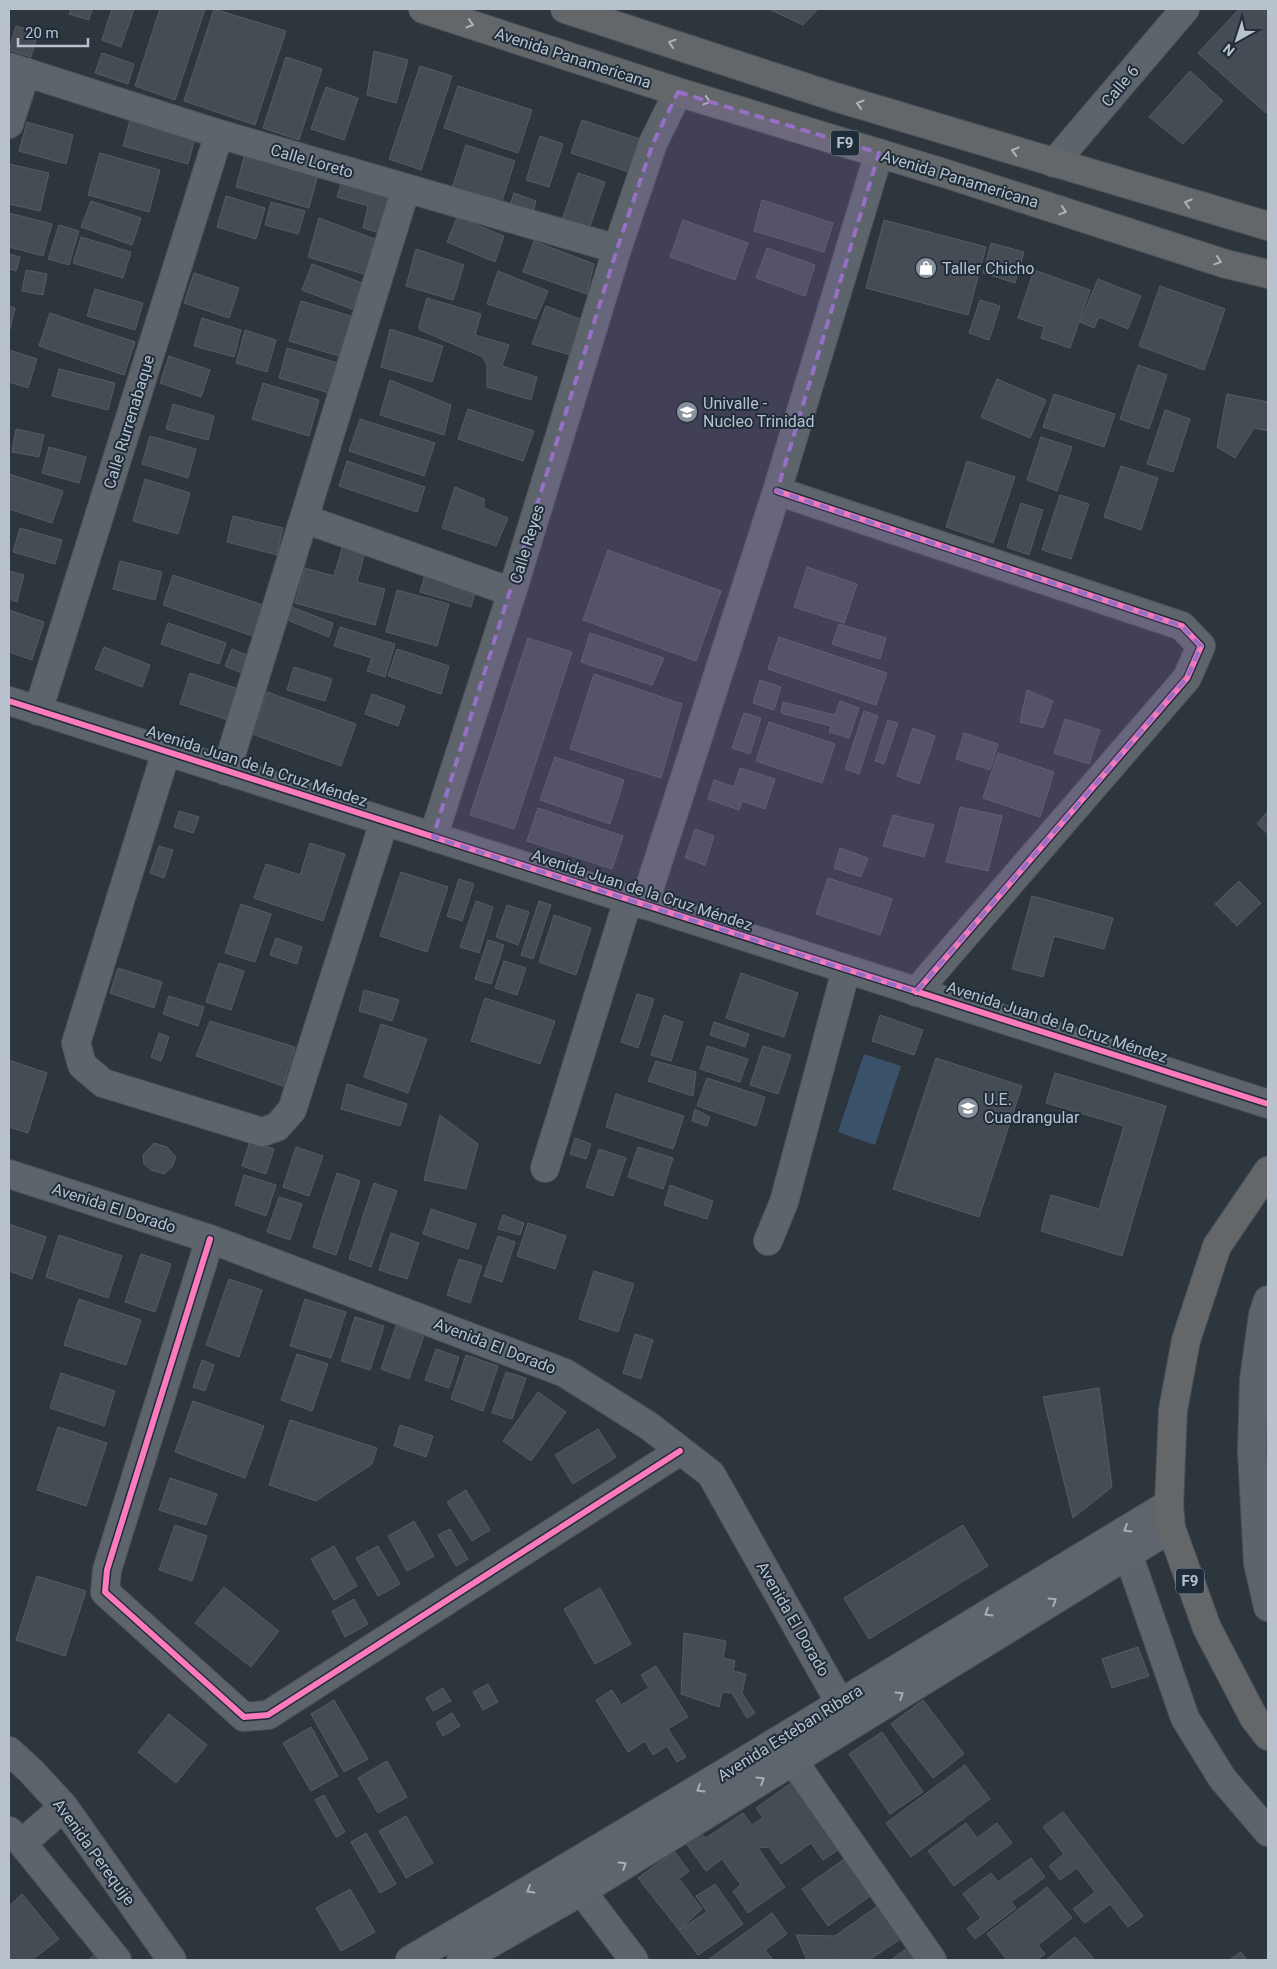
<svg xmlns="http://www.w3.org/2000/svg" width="1277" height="1969" viewBox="0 0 1277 1969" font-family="Roboto,sans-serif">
	<rect width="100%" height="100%" fill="#2d353d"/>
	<!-- water -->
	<path fill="#3a5269" d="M864,1054l37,12 -26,79 -37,-13z"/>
	<!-- building -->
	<path fill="#454c53" stroke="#555c65" d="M71,9h21l-3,11 -20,-6z
		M112,9h22l-13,38 -19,-7z
		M160,9h45l-30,91 -40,-14z
		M214,9l72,22 -31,94 -71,-24z
		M769,9h49l-15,16z
		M1239,9h29v101l-2,3 -68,-60z
		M16,26l22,7 -7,24 -22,-7z
		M374,51l34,9 -12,43 -29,-8z
		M102,53l32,11 -6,20 -33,-11z
		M286,57l36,12 -23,71 -36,-12z
		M420,66l32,10 -31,94 -32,-11z
		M1190,71l33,30 -40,43 -34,-27z
		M458,86l74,24 -14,43 -74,-25z
		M326,87l32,11 -14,42 -33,-11z
		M131,117l65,18 -8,29 -65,-18z
		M582,120l58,19 -11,33 -58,-19z
		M27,122l46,13 -7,29 -47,-13z
		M540,136l23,8 -14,43 -23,-7z
		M466,145l49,16 -14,43 -49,-16z
		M247,146l73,21 -11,41 -73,-21z
		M100,153l60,17 -11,42 -61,-17z
		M9,164l40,9 -9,38 -31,-7z
		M578,173l27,9 -17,50 -27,-9z
		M344,175l55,15 -12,45 -24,-7 5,-22 -31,-9z
		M514,193l22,8 -4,15 -23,-8z
		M226,196l39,12 -9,31 -39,-12z
		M762,200l71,23 -9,29 -70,-21z
		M91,201l50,17 -9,27 -51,-18z
		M271,202l34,9 -7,23 -33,-9z
		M9,213l43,11 -9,32 -34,-9z
		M457,217l47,19 -9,26 -48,-20z
		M319,218l61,23 -10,35 -62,-19z
		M683,220l65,23 -13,37 -65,-23z
		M884,220l102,27 -18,68 -102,-27z
		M59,225l20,6 -10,34 -21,-6z
		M81,237l50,15 -8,26 -50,-15z
		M534,241l60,23 -7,30 -64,-22z
		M991,243l33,9 -9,31 -32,-10z
		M767,248l48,17 -10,31 -49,-18z
		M416,249l48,16 -11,35 -47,-14z
		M9,254l11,3 -4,14 -7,-2z
		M312,264l50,19 -10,26 -50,-19z
		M26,270l21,4 -4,21 -21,-4z
		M1034,270l56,20 -20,58 -29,-10 3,-11 -26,-9z
		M498,271l50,20 -12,28 -49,-15z
		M194,273l45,15 -10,30 -45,-15z
		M1098,279l43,17 -13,33 -29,-12 -5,11 -14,-6z
		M1160,286l65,23 -21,61 -65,-24z
		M95,289l48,14 -8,27 -48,-14z
		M427,298l54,16 -6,21 34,10 -7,21 35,11 -6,23 -44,-13v-21l-4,-9 -63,-27 -1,-4z
		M980,300l20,6 -11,34 -20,-7z
		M301,301l53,16 -12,40 -53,-16z
		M9,306l6,2 -6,25z
		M546,306l39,15 -11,35 -42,-12z
		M50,313l85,29 -11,33 -85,-29z
		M202,318l39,12 -7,27 -40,-11z
		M390,329l53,17 -11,36 -51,-15z
		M245,330l31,10 -9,32 -31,-9z
		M287,348l51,15 -9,30 -50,-15z
		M9,350l28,9 -9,29 -19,-6z
		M169,356l41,14 -9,27 -41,-14z
		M1138,365l29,10 -18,54 -29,-10z
		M59,369l56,14 -7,27 -56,-14z
		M997,379l49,21 -16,38 -49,-21z
		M390,380l61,25 -7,30 -64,-20z
		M263,383l56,17 -10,36 -57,-17z
		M1054,394l61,20 -11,33 -61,-20z
		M1227,394l41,8v29l-14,-3 -19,30 -18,-11z
		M173,404l41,12 -6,24 -42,-11z
		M468,409l66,22 -11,30 -65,-22z
		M1165,410l25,9 -17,53 -26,-8z
		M360,419l75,24 -11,33 -75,-25z
		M16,429l28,6 -5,22 -27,-5z
		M150,436l46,13 -8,29 -46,-14z
		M1041,437l31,10 -15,44 -30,-11z
		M49,447l37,10 -7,26 -37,-10z
		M347,461l78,26 -8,25 -78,-26z
		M967,461l48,16 -22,66 -47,-16z
		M1121,466l37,12 -17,52 -37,-13z
		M9,474l54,17 -11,32 -43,-14z
		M145,479l45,14 -12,41 -45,-13z
		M455,487l29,12v9l24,10 -12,28 -54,-18z
		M1060,495l29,9 -18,55 -29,-9z
		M1021,503l22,7 -14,45 -22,-8z
		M233,516l50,12 -6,27 -50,-13z
		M20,528l42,12 -7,24 -42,-12z
		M343,545l22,7 -8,30 28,7 -10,36 -80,-22 10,-35 29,8z
		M608,550l113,41 -25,70 -113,-41z
		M120,561l42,11 -7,28 -42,-11z
		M807,567l50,17 -13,39 -50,-16z
		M427,568l51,15 -7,24 -51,-15z
		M9,571l15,4 -7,27 -8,-3z
		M173,575l90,30 -10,31 -90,-31z
		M397,590l52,14 -12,42 -51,-14z
		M292,607l41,16 -4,14 -42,-17z
		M9,610l35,12 -12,38 -23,-8z
		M168,623l58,20 -7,21 -58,-20z
		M839,624l47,14 -6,21 -48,-15z
		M340,627l55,17 -10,33 -18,-6 5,-13 -38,-12z
		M590,633l74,25 -12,27 -71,-23z
		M779,637l108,36 -11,32 -108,-36z
		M528,638l44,14 -58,177 -44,-14z
		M104,647l46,18 -8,22 -47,-18z
		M232,649l22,9 -7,17 -22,-9z
		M397,649l52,17 -8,28 -53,-18z
		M294,667l38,12 -7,22 -38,-11z
		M190,673l48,16 -10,31 -48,-16z
		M594,674l88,30 -21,74 -91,-29z
		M760,680l21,7 -7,23 -21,-7z
		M1027,690l26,11 -10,27 -23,-6z
		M267,692l89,32 -15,42 -89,-32z
		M372,694l33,12 -7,20 -33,-12z
		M840,701l19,7 -10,30 -20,-6 2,-6 -50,-13 2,-11 52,13z
		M864,711l14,5 -19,58 -14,-5z
		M744,713l17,5 -11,36 -18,-6z
		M1065,719l35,11 -11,34 -35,-11z
		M888,720l10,3 -14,41 -9,-3z
		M769,722l66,22 -13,39 -66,-22z
		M913,728l22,8 -16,48 -22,-8z
		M964,733l34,11 -8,26 -34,-11z
		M998,753l56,19 -14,45 -57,-19z
		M555,757l69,23 -14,44 -70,-24z
		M740,768l35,11 -10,30 -23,-8 -3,9 -31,-11 6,-19 20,7z
		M960,807l42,9 -14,55 -42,-9z
		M538,808l85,28 -11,33 -85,-28z
		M179,811l20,6 -6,16 -19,-6z
		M1268,811v23l-11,-10z
		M893,815l41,10 -10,32 -41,-11z
		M695,829l19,7 -9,29 -20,-7z
		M310,843l35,11 -22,67 -69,-23 12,-34 34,11z
		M159,846l14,4 -9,28 -14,-5z
		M840,848l28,10 -7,19 -27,-9z
		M401,872l47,15 -21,65 -47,-16z
		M828,878l64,21 -12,36 -64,-21z
		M459,879l15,5 -12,37 -15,-5z
		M1239,881l22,22 -24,23 -22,-22z
		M1032,896l81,22 -9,31 -50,-13 -11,41 -31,-8z
		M476,901l17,6 -14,46 -19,-6z
		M539,901l12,4 -18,54 -12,-4z
		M241,904l30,10 -16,48 -30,-9z
		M507,905l22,7 -11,33 -22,-8z
		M554,915l37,13 -15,47 -37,-13z
		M276,938l26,9 -5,17 -27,-9z
		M488,940l16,5 -13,39 -16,-5z
		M504,961l22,7 -9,27 -22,-7z
		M219,963l25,8 -13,39 -25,-8z
		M118,968l44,14 -8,26 -44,-15z
		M741,973l57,20 -14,44 -58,-19z
		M364,990l35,10 -7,21 -33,-10z
		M637,994l17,5 -16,49 -17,-6z
		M169,996l35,11 -6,19 -35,-12z
		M485,998l70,23 -15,43 -69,-23z
		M664,1015l19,7 -12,39 -20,-6z
		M880,1015l43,15 -9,25 -42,-14z
		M210,1021l85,26 -12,39 -87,-30z
		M714,1022l35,12 -4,13 -35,-12z
		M381,1024l46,15 -19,54 -44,-16z
		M159,1033l10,4 -8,24 -10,-4z
		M707,1046l41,13 -8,23 -40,-13z
		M763,1046l28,9 -13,39 -28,-9z
		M936,1058l86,28 -43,131 -86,-28z
		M9,1060l38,13 -19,60 -19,-6z
		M656,1061l40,11 -3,24 -45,-15z
		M1055,1073l111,33 -44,150 -81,-25 10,-36 48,14 25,-83 -78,-23z
		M707,1078l58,19 -9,29 -59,-20z
		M347,1084l60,20 -7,22 -59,-17z
		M616,1094l68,22 -11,33 -67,-22z
		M695,1109l15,8 -3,9 -15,-5z
		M440,1115l38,29 -12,45 -42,-9z
		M575,1138l16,6 -5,15 -16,-5z
		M250,1141l24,8 -8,25 -24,-8z
		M154,1143l13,4 9,10 -4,10 -8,7 -13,-4 -7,-6 -1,-9z
		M296,1147l27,9 -14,40 -26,-9z
		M638,1147l35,11 -10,31 -35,-12z
		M599,1149l27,9 -13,38 -27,-9z
		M337,1173l23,8 -24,74 -23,-8z
		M244,1175l32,10 -10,31 -31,-11z
		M374,1183l23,8 -26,76 -22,-8z
		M670,1185l43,16 -6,18 -43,-14z
		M279,1197l23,7 -12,36 -23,-8z
		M431,1209l45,15 -8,25 -45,-15z
		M503,1215l21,8 -4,12 -22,-6z
		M528,1223l38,13 -11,33 -38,-13z
		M9,1224l37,13 -14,42 -23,-8z
		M391,1233l28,10 -12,36 -28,-9z
		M59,1235l63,21 -14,42 -62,-21z
		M498,1236l17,6 -13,40 -18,-6z
		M141,1254l30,10 -16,48 -30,-10z
		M459,1259l23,7 -12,37 -23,-8z
		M594,1271l40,13 -16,48 -39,-13z
		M229,1279l33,11 -23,67 -33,-12z
		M79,1299l62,21 -15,45 -62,-20z
		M305,1299l41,13 -15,46 -41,-12z
		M355,1317l29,9 -14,44 -29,-9z
		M396,1326l28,9 -15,44 -28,-10z
		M635,1334l18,6 -12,39 -18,-6z
		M436,1349l23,8 -10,31 -24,-8z
		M297,1354l31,10 -16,47 -31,-11z
		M466,1355l32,11 -15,45 -32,-12z
		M202,1360l12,5 -9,26 -12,-4z
		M506,1372l20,6 -14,41 -20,-6z
		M61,1373l54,18 -11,35 -54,-18z
		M1099,1388l13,99 -39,31 -30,-121z
		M538,1392l28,20 -35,49 -28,-20z
		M193,1401l71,25 -19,52 -70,-26z
		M290,1420l87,28 -5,16 -56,37 -47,-16z
		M400,1425l33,11 -7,21 -32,-11z
		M58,1427l49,16 -21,63 -49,-16z
		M598,1429l18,28 -43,27 -18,-29z
		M170,1478l47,16 -11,31 -47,-15z
		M466,1490l24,40 -18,11 -25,-39z
		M414,1521l20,35 -27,15 -19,-35z
		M175,1525l32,11 -15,45 -33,-11z
		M963,1525l25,41 -119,73 -25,-41z
		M450,1529l18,30 -12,7 -18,-31z
		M334,1546l23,40 -23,14 -23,-41z
		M378,1546l22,38 -22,12 -22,-38z
		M37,1576l49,15 -21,65 -49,-16z
		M224,1587l55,44 -28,36 -56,-44z
		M600,1588l31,56 -36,20 -31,-55z
		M354,1599l14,25 -23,13 -13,-26z
		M684,1633l42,8 -3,17 12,3 -2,10 13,3 -4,19 13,20 -8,5 -15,-25 -10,-1 -3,15 -38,-13z
		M1138,1647l11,29 -37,12 -10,-29z
		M656,1666l32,51 -20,12 18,28 -9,5 -10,-16 -14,9 -8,-14 -17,11 -32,-52 16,-10 9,15 28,-17 -8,-13z
		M488,1684l10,18 -15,8 -10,-18z
		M443,1688l8,13 -18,10 -7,-13z
		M334,1700l34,59 -24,13 -33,-58z
		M923,1700l41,54 -31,24 -42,-54z
		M452,1713l8,13 -17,10 -7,-13z
		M169,1714l38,31 -31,38 -38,-31z
		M311,1727l27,49 -27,15 -28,-48z
		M882,1732l41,60 -33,22 -41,-60z
		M387,1761l20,36 -29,16 -20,-35z
		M965,1765l25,34 -79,58 -25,-34z
		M795,1780l47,67 -19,13 -12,-17 -30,21 -12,-17 -11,1 27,39 -37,26 -15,-22 8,-6 -19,-26 -16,12 -21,-29 13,-10 8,6 37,-25 9,12 11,-7 -7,-10z
		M324,1795l21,37 -9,5 -21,-37z
		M1063,1812l80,104 -15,11 -18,-23 -25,19 -12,-14 22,-17 -18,-24 -17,12 -11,-14 15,-12 -21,-27z
		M406,1816l27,47 -27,15 -27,-47z
		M966,1823l11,15 20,-15 15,20 -58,43 -26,-35z
		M366,1833l30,51 -16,9 -29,-51z
		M674,1851l15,20 -10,8 23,30 -23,21 -41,-52z
		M850,1855l26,37 -48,34 -26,-37z
		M1031,1858l14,19 -34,25 5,6 -41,31 -8,-10 14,-11 -18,-24 28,-21 7,9z
		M715,1884l28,40 -45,31 -19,-25 28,-18 -11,-16z
		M1047,1887l25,31 -34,27 7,9 -8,6h-30l-20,-26z
		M350,1889l25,43 -34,19 -25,-43z
		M22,1894l37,45 -27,21h-23v-54z
		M882,1903l23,33 -36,24h-27l-3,-2 -6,2h-26l-11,-25 39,1z
		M772,1913l15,21 -22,16 8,10h-65z
		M1075,1937l20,23h-49z
		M907,1948l9,12h-25z
		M101,1950l7,10h-20z
		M1241,1952l6,8h-18z"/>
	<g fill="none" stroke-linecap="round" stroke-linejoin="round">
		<!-- minor casing -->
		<g stroke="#4c5157" stroke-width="30">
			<path id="minor" d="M9,67l210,67 398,115
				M9,124l17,-52
				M1054,163l131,-154
				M777,491l405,135 19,20 -14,32 -271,314
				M305,519l207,73
				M9,701l1259,403
				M38,711l181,-577
				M166,752l-90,291 6,22 21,18 159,49 15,-5 15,-17 92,-288
				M226,771l180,-583
				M433,837l79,-245 105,-343 36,-106 25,-51
				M644,905l133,-414 102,-338
				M545,1168l83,-268
				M9,1174l201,65 355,134 84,53 62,48 129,229
				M210,1239l-103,331 -2,22 139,125 24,-2 412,-264
				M768,1241l16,-39 62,-232
				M1268,1300l-5,15 -9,65 -2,71 6,112 10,44
				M1128,1554l57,164 37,60 46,54
				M780,1742l152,218
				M9,1751l22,20 33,36 108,153
				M9,1831l13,12 42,-36
				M22,1843l95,117
				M567,1872l67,88"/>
		</g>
		<!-- major casing -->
		<g stroke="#4b525a" stroke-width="30">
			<path id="major" d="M410,1960c255,-149 506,-303 759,-456
				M461,1960l121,-69 589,-363"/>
		</g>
		<!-- highway casing -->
		<g stroke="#4a5159" stroke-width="30">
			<path id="highway" d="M423,9l255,83 269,82 279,90 42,10
				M565,9l270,88 433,129
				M1268,1171l-51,75 -31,94 -13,70 -4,94 2,24 36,100 47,90 14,18"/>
		</g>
		<!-- minor -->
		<use href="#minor" stroke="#5d646b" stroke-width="28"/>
		<!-- major -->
		<use href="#major" stroke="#5f656c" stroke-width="28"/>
		<!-- highway -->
		<use href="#highway" stroke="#63676a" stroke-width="28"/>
		<!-- cycleway casing -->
		<g stroke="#1f2c39" stroke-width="9">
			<path id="cycleway" d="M777,491l405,135 19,20 -14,32 -271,314
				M9,701l1259,403
				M210,1239l-103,331 -2,22 139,125 24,-2 412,-264"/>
		</g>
		<!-- cycleway -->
		<use href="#cycleway" stroke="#fd7abc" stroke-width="6"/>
	</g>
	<!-- one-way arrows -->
	<defs><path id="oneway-chevron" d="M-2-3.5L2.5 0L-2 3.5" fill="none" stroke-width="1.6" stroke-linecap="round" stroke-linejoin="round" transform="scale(1.25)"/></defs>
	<g stroke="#abb4be">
		<use href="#oneway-chevron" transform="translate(470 24) rotate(18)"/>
		<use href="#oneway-chevron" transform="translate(672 43) rotate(-162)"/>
		<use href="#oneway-chevron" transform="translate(707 101) rotate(17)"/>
		<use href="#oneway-chevron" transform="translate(860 104) rotate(-163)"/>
		<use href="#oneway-chevron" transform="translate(1015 151) rotate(-164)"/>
		<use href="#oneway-chevron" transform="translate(1188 203) rotate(-163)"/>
		<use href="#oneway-chevron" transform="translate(1063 211) rotate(18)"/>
		<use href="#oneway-chevron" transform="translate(1218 261) rotate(18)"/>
	</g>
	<g stroke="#a6afba">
		<use href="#oneway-chevron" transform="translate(1127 1529) rotate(149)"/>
		<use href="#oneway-chevron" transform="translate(1053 1601) rotate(-32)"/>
		<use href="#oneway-chevron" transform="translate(988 1613) rotate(149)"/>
		<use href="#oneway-chevron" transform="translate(900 1695) rotate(-32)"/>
		<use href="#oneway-chevron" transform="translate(761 1780) rotate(-32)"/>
		<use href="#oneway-chevron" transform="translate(700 1789) rotate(149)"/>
		<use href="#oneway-chevron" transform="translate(623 1865) rotate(-32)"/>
		<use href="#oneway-chevron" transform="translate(530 1890) rotate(150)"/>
	</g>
	<!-- marked area -->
	<path fill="#9670c5" fill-opacity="0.2" stroke="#9670c5" stroke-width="4" stroke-dasharray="10 6" stroke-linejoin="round" d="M678,92l201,61 -102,338 405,135 19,20 -14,32 -271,314 -483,-155 184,-588 36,-106z"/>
	<!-- icons -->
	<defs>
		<g id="shop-disc" transform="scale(1.125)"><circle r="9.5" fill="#87919b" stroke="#1f2c39"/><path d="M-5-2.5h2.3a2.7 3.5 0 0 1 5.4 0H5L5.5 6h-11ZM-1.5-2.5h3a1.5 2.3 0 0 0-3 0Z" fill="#fff"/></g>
		<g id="university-disc" transform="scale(1.125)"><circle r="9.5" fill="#87919b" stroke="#1f2c39"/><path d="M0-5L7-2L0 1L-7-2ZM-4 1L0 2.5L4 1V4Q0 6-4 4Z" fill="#fff"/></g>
		<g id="school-disc" transform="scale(1.125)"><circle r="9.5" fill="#87919b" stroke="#1f2c39"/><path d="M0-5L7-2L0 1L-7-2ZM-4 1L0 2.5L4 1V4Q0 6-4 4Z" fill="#fff"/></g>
	</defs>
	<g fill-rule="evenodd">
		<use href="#shop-disc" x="926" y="268"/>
		<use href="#university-disc" x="687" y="412"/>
		<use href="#school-disc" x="968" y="1108"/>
	</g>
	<g text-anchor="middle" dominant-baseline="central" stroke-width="4" stroke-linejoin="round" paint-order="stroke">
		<!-- shield labels -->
		<g fill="#1f2c39" stroke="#8a95a1" stroke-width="1">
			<rect x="831" y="130.5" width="28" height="25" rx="4"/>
			<rect x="1176" y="1568.5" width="28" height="25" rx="4"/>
		</g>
		<g font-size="15" font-weight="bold" fill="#b8c2cd">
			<text x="845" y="143">F9</text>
			<text x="1190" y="1581">F9</text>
		</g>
		<!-- street labels -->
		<g font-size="16" fill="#b8c2cd" stroke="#1f2c39">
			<text transform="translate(573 58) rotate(18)">Avenida Panamericana</text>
			<text transform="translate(1120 86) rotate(-50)">Calle 6</text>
			<text transform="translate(312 161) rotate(16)">Calle Loreto</text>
			<text transform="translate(960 179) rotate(17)">Avenida Panamericana</text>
			<text transform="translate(129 422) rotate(-73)">Calle Rurrenabaque</text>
			<text transform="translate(527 544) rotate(-73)">Calle Reyes</text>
			<text transform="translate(257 766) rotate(18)">Avenida Juan de la Cruz Méndez</text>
			<text transform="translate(642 890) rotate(18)">Avenida Juan de la Cruz Méndez</text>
			<text transform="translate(1057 1022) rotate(18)">Avenida Juan de la Cruz Méndez</text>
			<text transform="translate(114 1208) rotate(18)">Avenida El Dorado</text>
			<text transform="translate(495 1346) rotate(21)">Avenida El Dorado</text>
			<text transform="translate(793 1619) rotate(60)">Avenida El Dorado</text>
			<text transform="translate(790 1733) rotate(-32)">Avenida Esteban Ribera</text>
			<text transform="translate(94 1852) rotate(54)">Avenida Perequije</text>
		</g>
		<!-- poi labels -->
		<g font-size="16" fill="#b8c2cd" stroke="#1f2c39" text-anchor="start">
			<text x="942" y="268">Taller Chicho</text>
			<text x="703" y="403">Univalle -<tspan x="703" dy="18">Nucleo Trinidad</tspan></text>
			<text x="984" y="1099">U.E.<tspan x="984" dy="18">Cuadrangular</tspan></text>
		</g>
	</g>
	<!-- border -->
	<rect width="1277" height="1969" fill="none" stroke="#b8c2cd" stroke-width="20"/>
	<!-- north arrow -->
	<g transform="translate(1237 40) rotate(219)" stroke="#1f2c39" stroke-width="4" paint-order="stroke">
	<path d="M0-4L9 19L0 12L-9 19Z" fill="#b8c2cd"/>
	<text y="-8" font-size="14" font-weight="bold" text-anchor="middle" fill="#b8c2cd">N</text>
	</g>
	<!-- scale -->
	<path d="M18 38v8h70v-8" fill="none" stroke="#b8c2cd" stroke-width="2.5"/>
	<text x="25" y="38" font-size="15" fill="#b8c2cd" stroke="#1f2c39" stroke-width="4" paint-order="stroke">20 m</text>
</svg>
